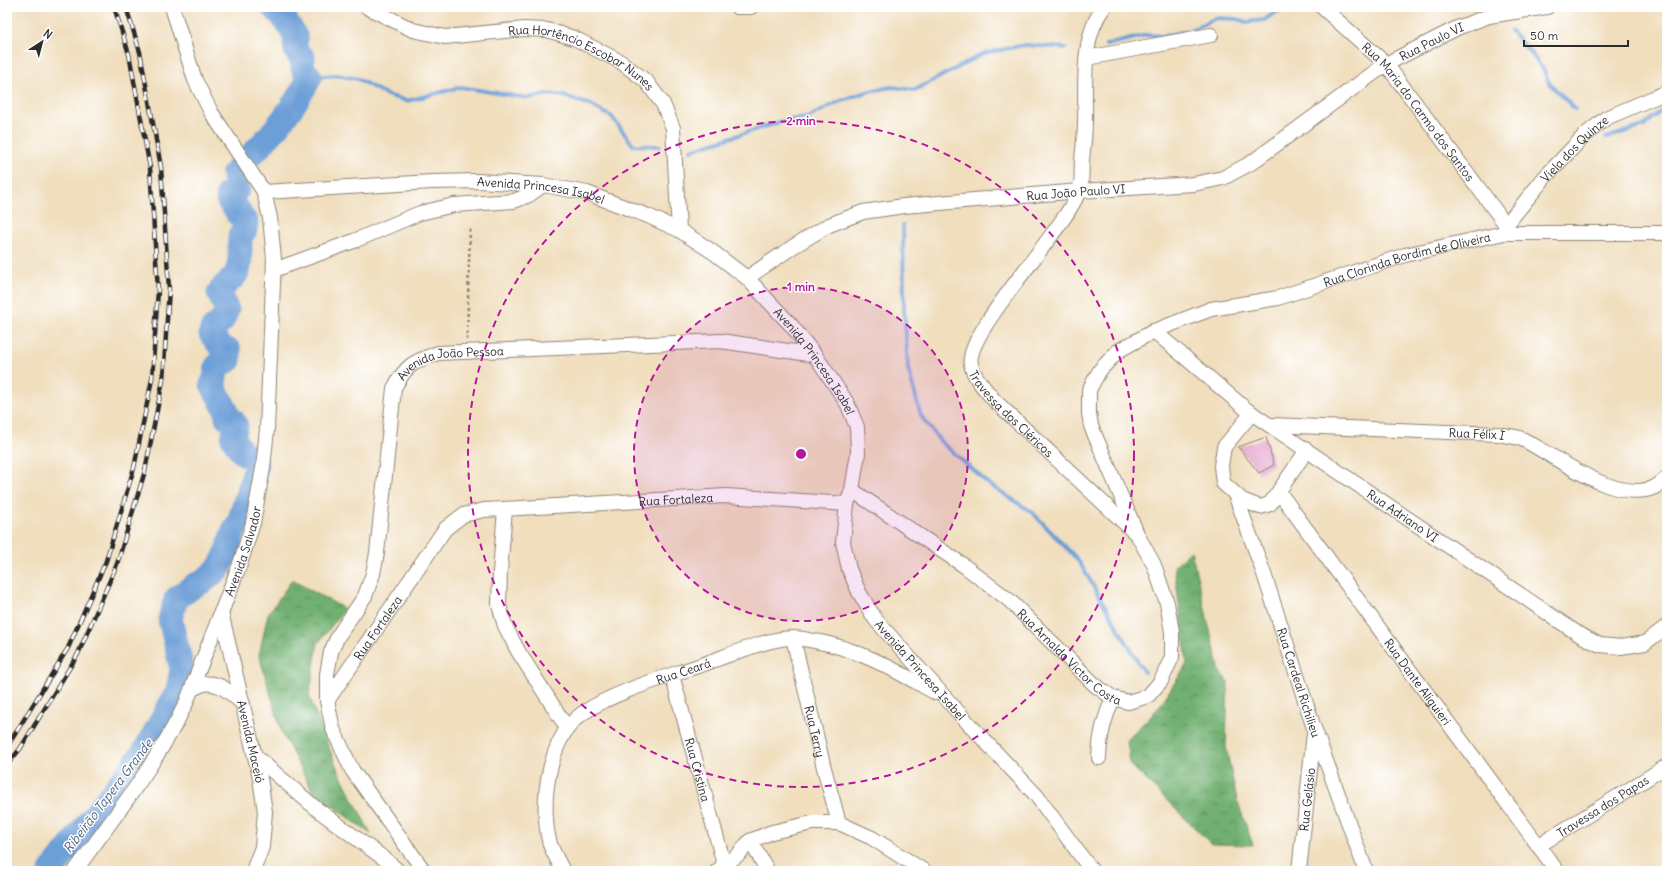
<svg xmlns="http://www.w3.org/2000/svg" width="1674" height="878" viewBox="0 0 1674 878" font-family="Delius,sans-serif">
	<defs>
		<pattern id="forest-crowns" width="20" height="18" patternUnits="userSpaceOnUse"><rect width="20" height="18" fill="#71b071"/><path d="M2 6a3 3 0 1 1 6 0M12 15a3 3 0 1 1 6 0" fill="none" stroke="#5d8f5d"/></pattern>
		<pattern id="building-back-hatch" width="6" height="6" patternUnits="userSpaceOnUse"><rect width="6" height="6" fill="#eba2cf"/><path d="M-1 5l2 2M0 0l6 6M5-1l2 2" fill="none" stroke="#bf84a8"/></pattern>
	</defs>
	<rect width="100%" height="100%" fill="#fff"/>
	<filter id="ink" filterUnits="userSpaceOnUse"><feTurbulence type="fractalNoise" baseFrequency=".025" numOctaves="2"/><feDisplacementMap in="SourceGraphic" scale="8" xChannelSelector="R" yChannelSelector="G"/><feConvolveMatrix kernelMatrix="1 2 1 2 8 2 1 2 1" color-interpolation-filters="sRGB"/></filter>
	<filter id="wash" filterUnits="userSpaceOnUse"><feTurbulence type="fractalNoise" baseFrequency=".012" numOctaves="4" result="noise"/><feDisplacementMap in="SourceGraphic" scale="16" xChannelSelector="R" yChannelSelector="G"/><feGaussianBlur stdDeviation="0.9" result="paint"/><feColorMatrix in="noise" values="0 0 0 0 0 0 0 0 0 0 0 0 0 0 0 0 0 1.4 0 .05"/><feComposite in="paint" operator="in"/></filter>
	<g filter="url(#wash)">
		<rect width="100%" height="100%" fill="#f0debd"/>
		<!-- forest -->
		<path fill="url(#forest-crowns)" stroke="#4e6e4e" d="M1191,551l29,121 8,10 -2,65 11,53 16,45 -42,-1 -81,-80 -3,-24 32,-33 28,-43 -13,-98z
			M292,580l53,29 -27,34 -9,53 28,72 34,66 -58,-42 -31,-59 -23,-78 9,-41z"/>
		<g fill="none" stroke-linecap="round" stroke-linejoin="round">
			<!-- stream -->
			<path stroke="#6c9ed7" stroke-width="4" d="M1511,31l19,21 13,17 6,14 26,26
				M1106,45l41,-10 16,1 26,-5 27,-13 21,1 9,3 18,-2 20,-13
				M310,77l26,-2 22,4 29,16 20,6 54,-14 67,11 20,-4 16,2 27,9 21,12 21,28 27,1
				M1606,138l38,-12 17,-15 6,-1
				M691,150l95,-30 21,-2 33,-17 30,-10 22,-4 23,3 70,-37 40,-8 40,3
				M903,225l1,83 4,61 13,47 19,25 50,44 42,27 46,48 66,112"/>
			<!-- river -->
			<path stroke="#6c9ed7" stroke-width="25" d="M253,153c23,-22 42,-48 57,-76 -7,-6 -9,-11 -7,-19 -8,-6 -9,-11 -7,-20 -6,-12 -13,-23 -23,-31
				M51,871l93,-119 34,-61 4,-22 -12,-50 6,-20 19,-14 10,-5 14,-12 6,-11 9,-27 5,-8 16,-51 1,-7 -3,-6 -11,-6 -9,-14 3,-12 -3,-5 -6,-4 -1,-7 -14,-26 2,-1 3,-17 12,-6v-9l-8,-4 -10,-13 1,-5 10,-8 5,-11 -8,-17c4,-7 9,-11 15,-16 9,-10 5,-29 6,-41l5,-6 1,-8 -8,-8 1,-3c-6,-4 -12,-9 -11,-17l9,-4 1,-2 -4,-15 3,-3"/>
		</g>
		<g id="blocks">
			<!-- building -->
			<path fill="url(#building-back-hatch)" d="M1266,437l8,28 -15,8 -21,-26z"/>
		</g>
	</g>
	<g filter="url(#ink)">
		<use href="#blocks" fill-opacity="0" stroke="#8e8474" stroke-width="1"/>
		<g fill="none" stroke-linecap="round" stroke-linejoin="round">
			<!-- minor casing -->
			<g stroke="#8e8474" stroke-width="16">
				<g id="minor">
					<path id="s1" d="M367,7l46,23 32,7 79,-8 23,1 27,8 47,24 25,19 17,23 10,24 6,102"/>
					<path d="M737,7h14"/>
					<path id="s2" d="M1104,7c-24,31 -18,78 -19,115 0,13 -2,26 -3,39 -1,9 1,22 -3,30 -14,39 -115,142 -108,173 2,13 15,26 23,36l140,132"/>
					<path id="s3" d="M1322,7l64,57 120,161"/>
					<path d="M1087,58l124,-23"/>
					<path id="s4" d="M264,192l168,-10 47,-1 64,4 44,8 61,23 31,14 34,22 34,26 44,47 24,30 32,48 10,24 1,26 -6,37 -5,14 -4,38 6,27 10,23 16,27 93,104 68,72 56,76"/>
					<path id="s5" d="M1504,232l2,-7 39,-48 39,-41 22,-18 61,-26"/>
					<path d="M274,270l80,-29 66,-28 34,-8 60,-4 15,-6 14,-10"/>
					<path id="s6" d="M747,278l47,-32 35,-21 34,-13 41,-6 176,-15 114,-7 29,-6 28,-15 135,-99 71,-36 32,-12 58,-9"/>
					<path id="s7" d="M1154,331l93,79 333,225 20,10 21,2 24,-4 22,-17"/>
					<path d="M1252,413l-28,34 -3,19 2,17 19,17 18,7 10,-3 37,-54"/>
					<path id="s8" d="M1271,425l227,9c8,2 17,2 24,5 34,17 94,66 133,48 4,-2 8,-6 12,-9"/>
					<path id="s9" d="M852,490l111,75 46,35 86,85 18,13 15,4 20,-6 13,-15 11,-24v-25l-5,-29 -13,-38 -16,-29 -47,-110 -2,-13v-23l11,-20 18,-19 36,-20 57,-22 67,-11 127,-43 99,-22h163"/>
					<path id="s10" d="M1279,492l278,379"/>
					<path id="s11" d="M1235,494l29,80 50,154 52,143"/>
					<path d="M505,509l-5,63 -1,33 6,21 13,25 49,77"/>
					<path id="s12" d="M221,612l39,166 5,34 -3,35 -9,24"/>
					<path id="s13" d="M793,638l31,130 15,55"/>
					<path id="s14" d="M672,675l52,189"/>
					<path d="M192,689c3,-1 8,-4 12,-5 15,-3 28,10 39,20"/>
					<path id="s15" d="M327,701l118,-172 18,-14 21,-5 242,-14 121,8"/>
					<path d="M255,756l63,54 68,50 12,11"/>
					<path d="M1099,758c1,-24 5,-38 14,-60"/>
					<path d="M750,841l18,30"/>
					<path id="s16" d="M1538,846l129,-80"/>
					<path id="s17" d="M75,871c38,-53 83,-109 111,-168l54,-139 13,-41 10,-55 4,-39 7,-170 -4,-41 -6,-26 -53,-80 -16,-32 -23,-73"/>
					<path id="s18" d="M424,871l-72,-101 -19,-41 -6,-28v-27l4,-22 7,-16 27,-40 8,-22 4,-21 17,-165c13,-24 19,-26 44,-35l283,-12 94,14"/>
					<path id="s19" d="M563,871c-4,-9 -10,-18 -13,-27 -11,-39 -2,-107 33,-131 31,-21 80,-35 115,-47 25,-8 71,-29 96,-28 7,0 14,2 21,3 45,8 81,30 121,52"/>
					<path d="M717,871l22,-17 11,-13 22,-9 40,-9h27l33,15 52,33"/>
					<path id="s20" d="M1299,871l15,-138"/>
				</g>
			</g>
			<!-- path -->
			<path stroke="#8e8474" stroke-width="2.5" stroke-dasharray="3 3" stroke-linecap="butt" d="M467,340l3,-114"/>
			<!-- minor -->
			<use href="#minor" stroke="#fff" stroke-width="14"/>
			<!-- rail casing -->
			<g stroke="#2b2b2b" stroke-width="4.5">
				<path id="rail" d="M7,747l61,-99 38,-87 28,-93 18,-89 6,-89 -8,-122 -21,-114 -15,-47
					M7,765l13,-16 58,-95 39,-90 28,-93 18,-91 6,-91 -8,-122 -21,-115 -14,-45"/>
			</g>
			<!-- rail -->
			<use href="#rail" stroke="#fff" stroke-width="3" stroke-dasharray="9" stroke-linecap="butt"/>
		</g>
	</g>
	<!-- distance rings -->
	<circle cx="801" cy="454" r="167" fill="#b5179e" fill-opacity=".12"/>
	<g fill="none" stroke="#b5179e" stroke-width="2" stroke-dasharray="7 5">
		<circle cx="801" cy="454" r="167"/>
		<circle cx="801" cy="454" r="333"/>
	</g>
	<g text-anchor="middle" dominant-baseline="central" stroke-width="3" stroke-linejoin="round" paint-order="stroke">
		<!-- street labels -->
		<g font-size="12" fill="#2b2b2b" stroke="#fff">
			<text stroke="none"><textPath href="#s6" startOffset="746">Rua Paulo VI</textPath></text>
			<text stroke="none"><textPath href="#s1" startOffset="228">Rua Hortêncio Escobar Nunes</textPath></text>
			<text stroke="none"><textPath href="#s3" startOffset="143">Rua Maria do Carmo dos Santos</textPath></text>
			<text stroke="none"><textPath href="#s5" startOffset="110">Viela dos Quinze</textPath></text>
			<text stroke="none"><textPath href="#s4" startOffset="278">Avenida Princesa Isabel</textPath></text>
			<text stroke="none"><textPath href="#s6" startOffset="348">Rua João Paulo VI</textPath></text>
			<text stroke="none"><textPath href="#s9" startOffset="1055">Rua Clorinda Bordim de Oliveira</textPath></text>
			<text stroke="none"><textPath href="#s4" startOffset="614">Avenida Princesa Isabel</textPath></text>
			<text stroke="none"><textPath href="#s18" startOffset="591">Avenida João Pessoa</textPath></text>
			<text stroke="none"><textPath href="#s2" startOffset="459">Travessa dos Cléricos</textPath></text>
			<text stroke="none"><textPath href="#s8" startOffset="206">Rua Félix I</textPath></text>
			<text stroke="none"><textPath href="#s15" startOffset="445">Rua Fortaleza</textPath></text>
			<text stroke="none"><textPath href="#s7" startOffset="310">Rua Adriano VI</textPath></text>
			<text stroke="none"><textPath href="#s17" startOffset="364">Avenida Salvador</textPath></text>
			<text stroke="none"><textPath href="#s15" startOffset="89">Rua Fortaleza</textPath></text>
			<text stroke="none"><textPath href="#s9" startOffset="275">Rua Arnaldo Victor Costa</textPath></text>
			<text stroke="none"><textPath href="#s4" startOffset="962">Avenida Princesa Isabel</textPath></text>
			<text stroke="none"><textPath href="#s19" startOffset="281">Rua Ceará</textPath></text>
			<text stroke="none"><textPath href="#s10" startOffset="235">Rua Dante Aliguieri</textPath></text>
			<text stroke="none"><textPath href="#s11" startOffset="199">Rua Cardeal Richilieu</textPath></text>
			<text stroke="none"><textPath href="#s13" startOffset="96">Rua Terry</textPath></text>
			<text stroke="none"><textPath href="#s12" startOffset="133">Avenida Maceió</textPath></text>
			<text stroke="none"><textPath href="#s14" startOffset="98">Rua Cristina</textPath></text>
			<text stroke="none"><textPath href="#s20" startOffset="72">Rua Gelásio</textPath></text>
			<text stroke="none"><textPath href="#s16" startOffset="76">Travessa dos Papas</textPath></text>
		</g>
		<!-- water labels -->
		<g font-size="13" font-style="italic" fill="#485f78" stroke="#fff">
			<text transform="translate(108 796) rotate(-53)">Ribeirão Tapera Grande</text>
		</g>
	</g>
	<circle cx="801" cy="454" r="6" fill="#b5179e" stroke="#fff" stroke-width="2"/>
	<g font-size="12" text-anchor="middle" font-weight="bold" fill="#b5179e" stroke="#fff" stroke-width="3" stroke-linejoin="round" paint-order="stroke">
		<text x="801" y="125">2 min</text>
		<text x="801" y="291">1 min</text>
	</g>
	<!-- margin -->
	<rect width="1674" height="878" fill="none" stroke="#fff" stroke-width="24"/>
	<!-- north arrow -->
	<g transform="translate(42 42) rotate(36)" stroke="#ffffff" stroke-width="3" paint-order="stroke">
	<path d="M0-3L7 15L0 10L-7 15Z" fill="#2b2b2b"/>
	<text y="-6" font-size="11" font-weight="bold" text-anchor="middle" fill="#2b2b2b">N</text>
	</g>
	<!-- scale -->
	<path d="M1524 40v6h104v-6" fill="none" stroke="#2b2b2b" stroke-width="2"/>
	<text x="1530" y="40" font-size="12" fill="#2b2b2b" stroke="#ffffff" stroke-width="3" paint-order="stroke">50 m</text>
</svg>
